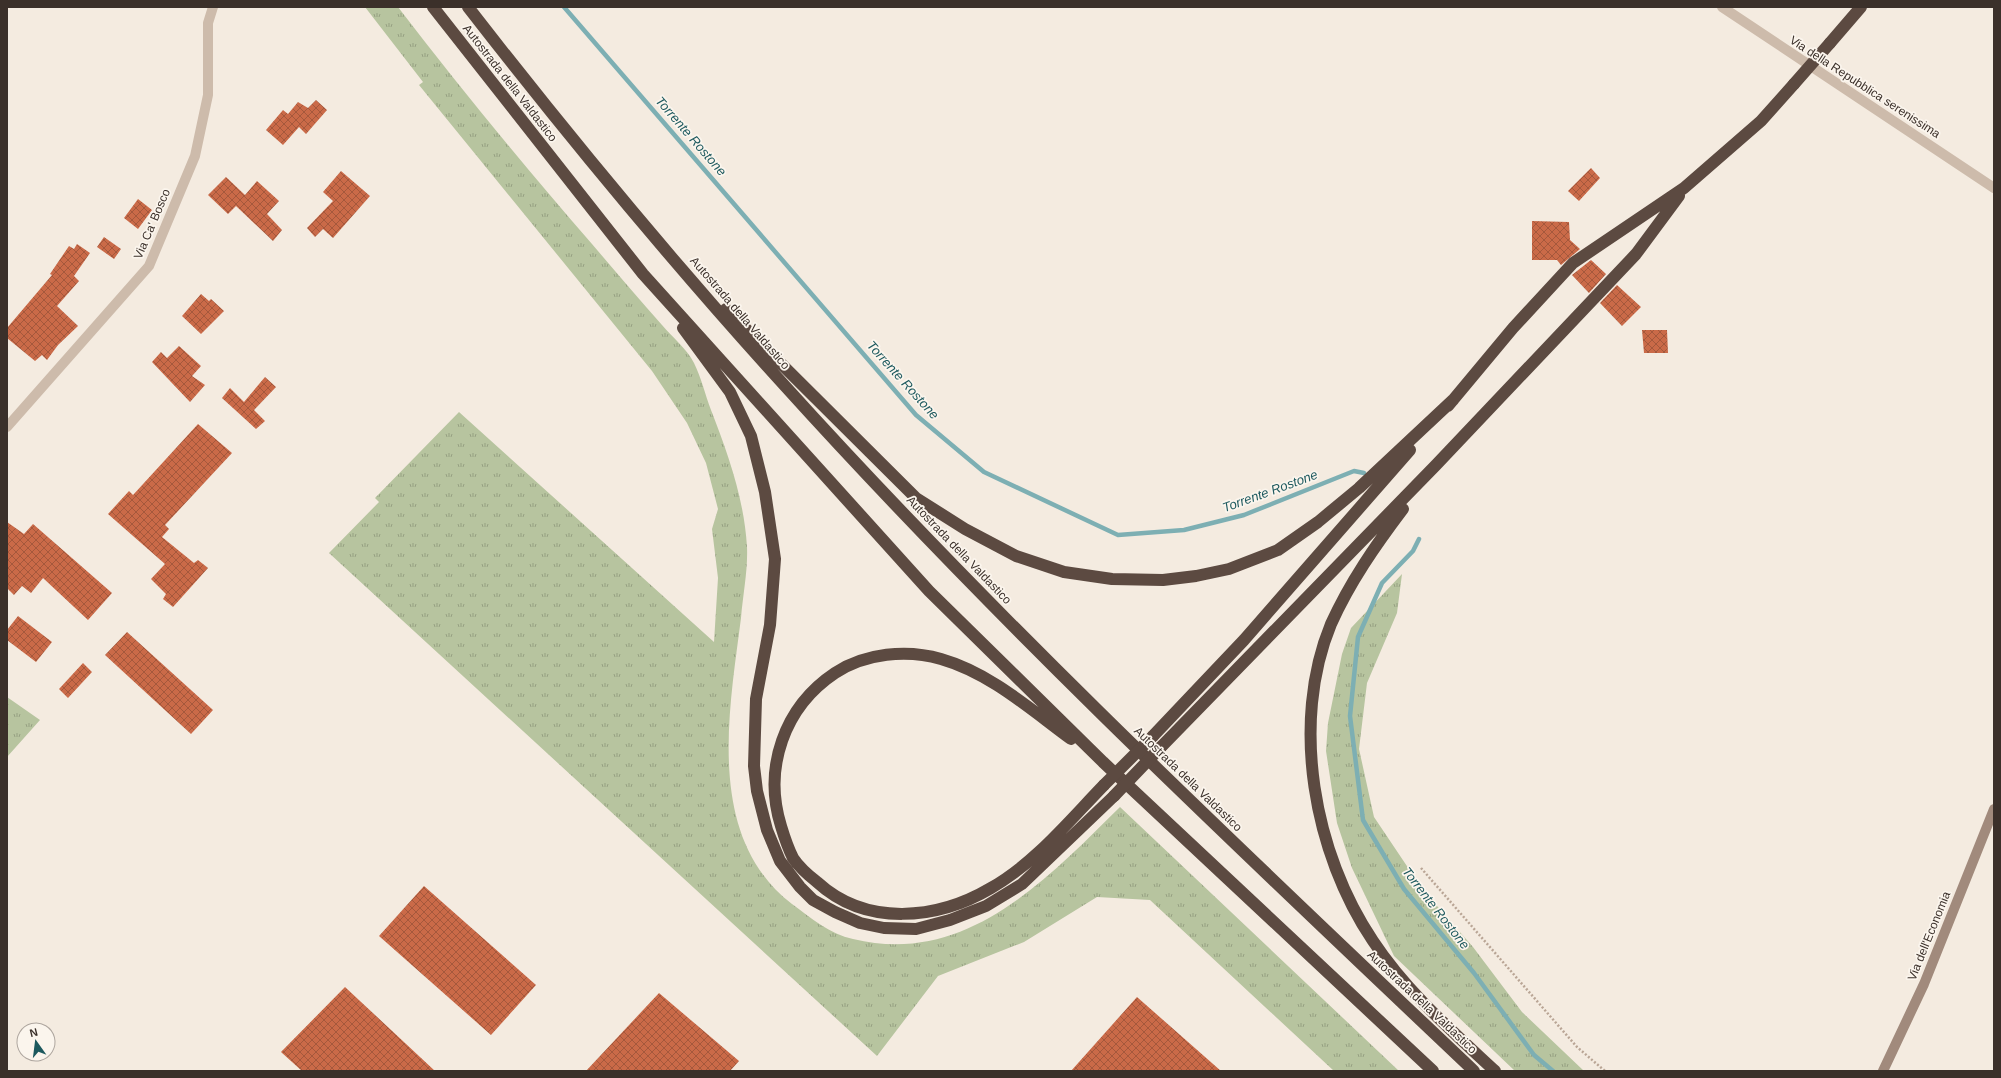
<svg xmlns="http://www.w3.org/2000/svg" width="2001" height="1078" viewBox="0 0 2001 1078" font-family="Arial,sans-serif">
	<defs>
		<pattern id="grass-tufts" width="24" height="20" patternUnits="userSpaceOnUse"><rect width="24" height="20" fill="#b7c49f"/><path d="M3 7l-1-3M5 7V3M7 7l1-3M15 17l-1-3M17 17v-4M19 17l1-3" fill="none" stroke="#96a082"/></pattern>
		<pattern id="building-cross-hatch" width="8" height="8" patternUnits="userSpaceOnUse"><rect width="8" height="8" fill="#ca6a48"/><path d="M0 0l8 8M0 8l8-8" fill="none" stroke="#a5583c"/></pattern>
	</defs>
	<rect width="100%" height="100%" fill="#f4ebe0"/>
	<!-- grass -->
	<path fill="url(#grass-tufts)" d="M365,7h33c62,81 127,160 194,237 23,27 46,54 70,81 10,12 25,24 32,38 7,14 11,31 17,47 17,44 33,88 36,137 1,23 -4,47 -6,71 -12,94 -36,219 51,286 19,14 38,30 61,35 113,28 194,-60 267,-132l279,264h-65l-184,-171 -53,-3 -73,45 -86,34 -61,80 -548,-503 50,-51 -4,-4 84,-86 255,230 4,-64 -6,-49 6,-20 -12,-46 -19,-40 -35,-52 -233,-286 4,-3z
		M1402,574l-5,39 -30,70 -8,66 15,68 49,73 50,57 49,65 62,59h-69l-121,-115 -42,-88 -15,-45 -11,-72 2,-28 14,-69 9,-26z
		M7,697l33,23 -33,37z"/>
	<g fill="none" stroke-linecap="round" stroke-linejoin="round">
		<!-- stream -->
		<path stroke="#7dafb3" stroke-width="4.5" d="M564,7l352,408 68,57 134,63 66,-5 60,-15 110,-44 10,2
			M1419,539l-6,12 -31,32 -24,54 -8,79 13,104 41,69 70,84 60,82 19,16"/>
	</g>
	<!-- building -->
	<path fill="url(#building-cross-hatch)" d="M316,100l11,10 -21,24 -7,-7 -16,18 -17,-15 17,-20 5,4 10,-12 10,6z
		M1591,168l9,10 -21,23 -11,-10z
		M341,171l29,25 -37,42 -10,-9 -8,8 -8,-9 26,-27 -10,-9z
		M226,177l19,18 12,-14 22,20 -12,13 15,16 -9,11 -37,-35 -8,8 -20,-19z
		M138,199l14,11 -14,19 -14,-11z
		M1532,221l37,1 1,18 10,9 -19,16 -4,-5h-25z
		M104,237l17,12 -7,10 -17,-12z
		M77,244l13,9 -16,23 5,5 -22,25 21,20 -20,19 -11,15 -5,-5 -7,6 -28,-23v-10l45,-53 -2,-1 19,-28 5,3z
		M1591,260l15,14 -17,19 -17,-18z
		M1617,285l24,22 -19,19 -22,-23z
		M201,294l8,7 2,-2 13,12 -23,23 -19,-18z
		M1642,330h25l1,23h-24z
		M179,346l22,20 -9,10 13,9 -15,17 -38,-40 9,-10 6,6z
		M265,377l11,10 -22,23 11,11 -9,8 -34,-31 8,-10 14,14z
		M198,424l34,29 -67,72 4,4 -7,8 32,26 4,-3 10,8 -35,39 -10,-8 3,-5 -15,-15 14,-15 -57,-50 21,-23 4,4z
		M7,522l17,12 9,-10 79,69 -24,27 -45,-42 -12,15 -9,-7 -8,9 -7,-7z
		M18,616l34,26 -16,20 -29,-22v-10z
		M127,632l86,78 -22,24 -86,-79z
		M83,663l9,9 -24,26 -9,-9z
		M424,886l112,99 -45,50 -112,-99z
		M345,987l90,84h-133l-21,-19z
		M659,993l80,68 -9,10h-144z
		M1137,997l84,74h-150z"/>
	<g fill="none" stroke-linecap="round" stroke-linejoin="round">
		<!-- path -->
		<path stroke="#b9a595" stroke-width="2.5" stroke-dasharray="2 2" stroke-linecap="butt" d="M1421,868l156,179 28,24"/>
		<!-- minor -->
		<path stroke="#cdbbab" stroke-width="10" d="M7,427l142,-161 46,-110 13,-61v-72l5,-16"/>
		<!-- tertiary -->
		<path stroke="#cdbbab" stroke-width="10" d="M1722,7l272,181"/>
		<!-- secondary -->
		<path stroke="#a18a7c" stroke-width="10" d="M1883,1071l41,-87 70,-175"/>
		<!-- motorway -->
		<path stroke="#5c4a41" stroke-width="12" d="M433,7l210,267 286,317 174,171 330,309
			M468,7c101,130 206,257 317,379 217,240 454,462 689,685
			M1830,43l31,-36
			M726,309l190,189 49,31 51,27 48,16 48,7 51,1 33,-4 33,-7 49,-19 40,-28 41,-34 94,-88
			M683,328l47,64 21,44 14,56 10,67 -5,66 -14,74 -2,67 3,25 10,39 13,31 20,26 13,13 22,12 25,11 24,5 32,1 34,-9 36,-14 36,-22 92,-88
			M1448,406l65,-78 60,-65 111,-75 77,-67 33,-37
			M1403,509c-28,37 -53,73 -72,115 -41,99 -17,230 42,317 33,50 79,90 122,130
			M1153,736l91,-96 166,-190
			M1071,739c-41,-30 -81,-66 -130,-80 -34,-10 -76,-6 -106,14 -51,34 -72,95 -54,153 3,10 7,22 12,32 6,9 15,17 24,24 49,45 120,38 174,6 44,-25 78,-67 113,-103
			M1161,747l275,-282 200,-211 43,-58"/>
		<!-- motorway-bridge -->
		<path stroke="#5c4a41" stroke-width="12" d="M1794,84l36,-41
			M1104,785l49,-49
			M1114,796l47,-49"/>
	</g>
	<g text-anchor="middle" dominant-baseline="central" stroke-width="3.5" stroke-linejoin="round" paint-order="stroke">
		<!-- street labels -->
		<g font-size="12" fill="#3b302a" stroke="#fbf5ed">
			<text transform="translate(510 83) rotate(52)">Autostrada della Valdastico</text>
			<text transform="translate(1865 87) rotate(33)">Via della Repubblica serenissima</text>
			<text transform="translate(152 224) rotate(-67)">Via Ca' Bosco</text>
			<text transform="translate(740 313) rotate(49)">Autostrada della Valdastico</text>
			<text transform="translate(959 550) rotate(46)">Autostrada della Valdastico</text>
			<text transform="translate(1188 779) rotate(44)">Autostrada della Valdastico</text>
			<text transform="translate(1929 936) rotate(-68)">Via dell'Economia</text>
			<text transform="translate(1422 1002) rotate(43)">Autostrada della Valdastico</text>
		</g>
		<!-- water labels -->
		<g font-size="13" font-style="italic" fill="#1d595e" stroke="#fbf5ed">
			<text transform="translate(691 136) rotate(49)">Torrente Rostone</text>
			<text transform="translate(903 380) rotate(48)">Torrente Rostone</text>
			<text transform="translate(1270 491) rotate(-20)">Torrente Rostone</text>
			<text transform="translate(1436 908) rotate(52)">Torrente Rostone</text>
		</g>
	</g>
	<!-- border -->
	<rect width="2001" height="1078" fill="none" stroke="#3b302a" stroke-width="16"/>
	<!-- north arrow -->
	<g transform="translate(36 1042) rotate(346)"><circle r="19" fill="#fbf5ed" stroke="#aea69f"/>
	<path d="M0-3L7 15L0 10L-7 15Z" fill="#1d595e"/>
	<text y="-6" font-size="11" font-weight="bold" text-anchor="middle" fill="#3b302a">N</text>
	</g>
</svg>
